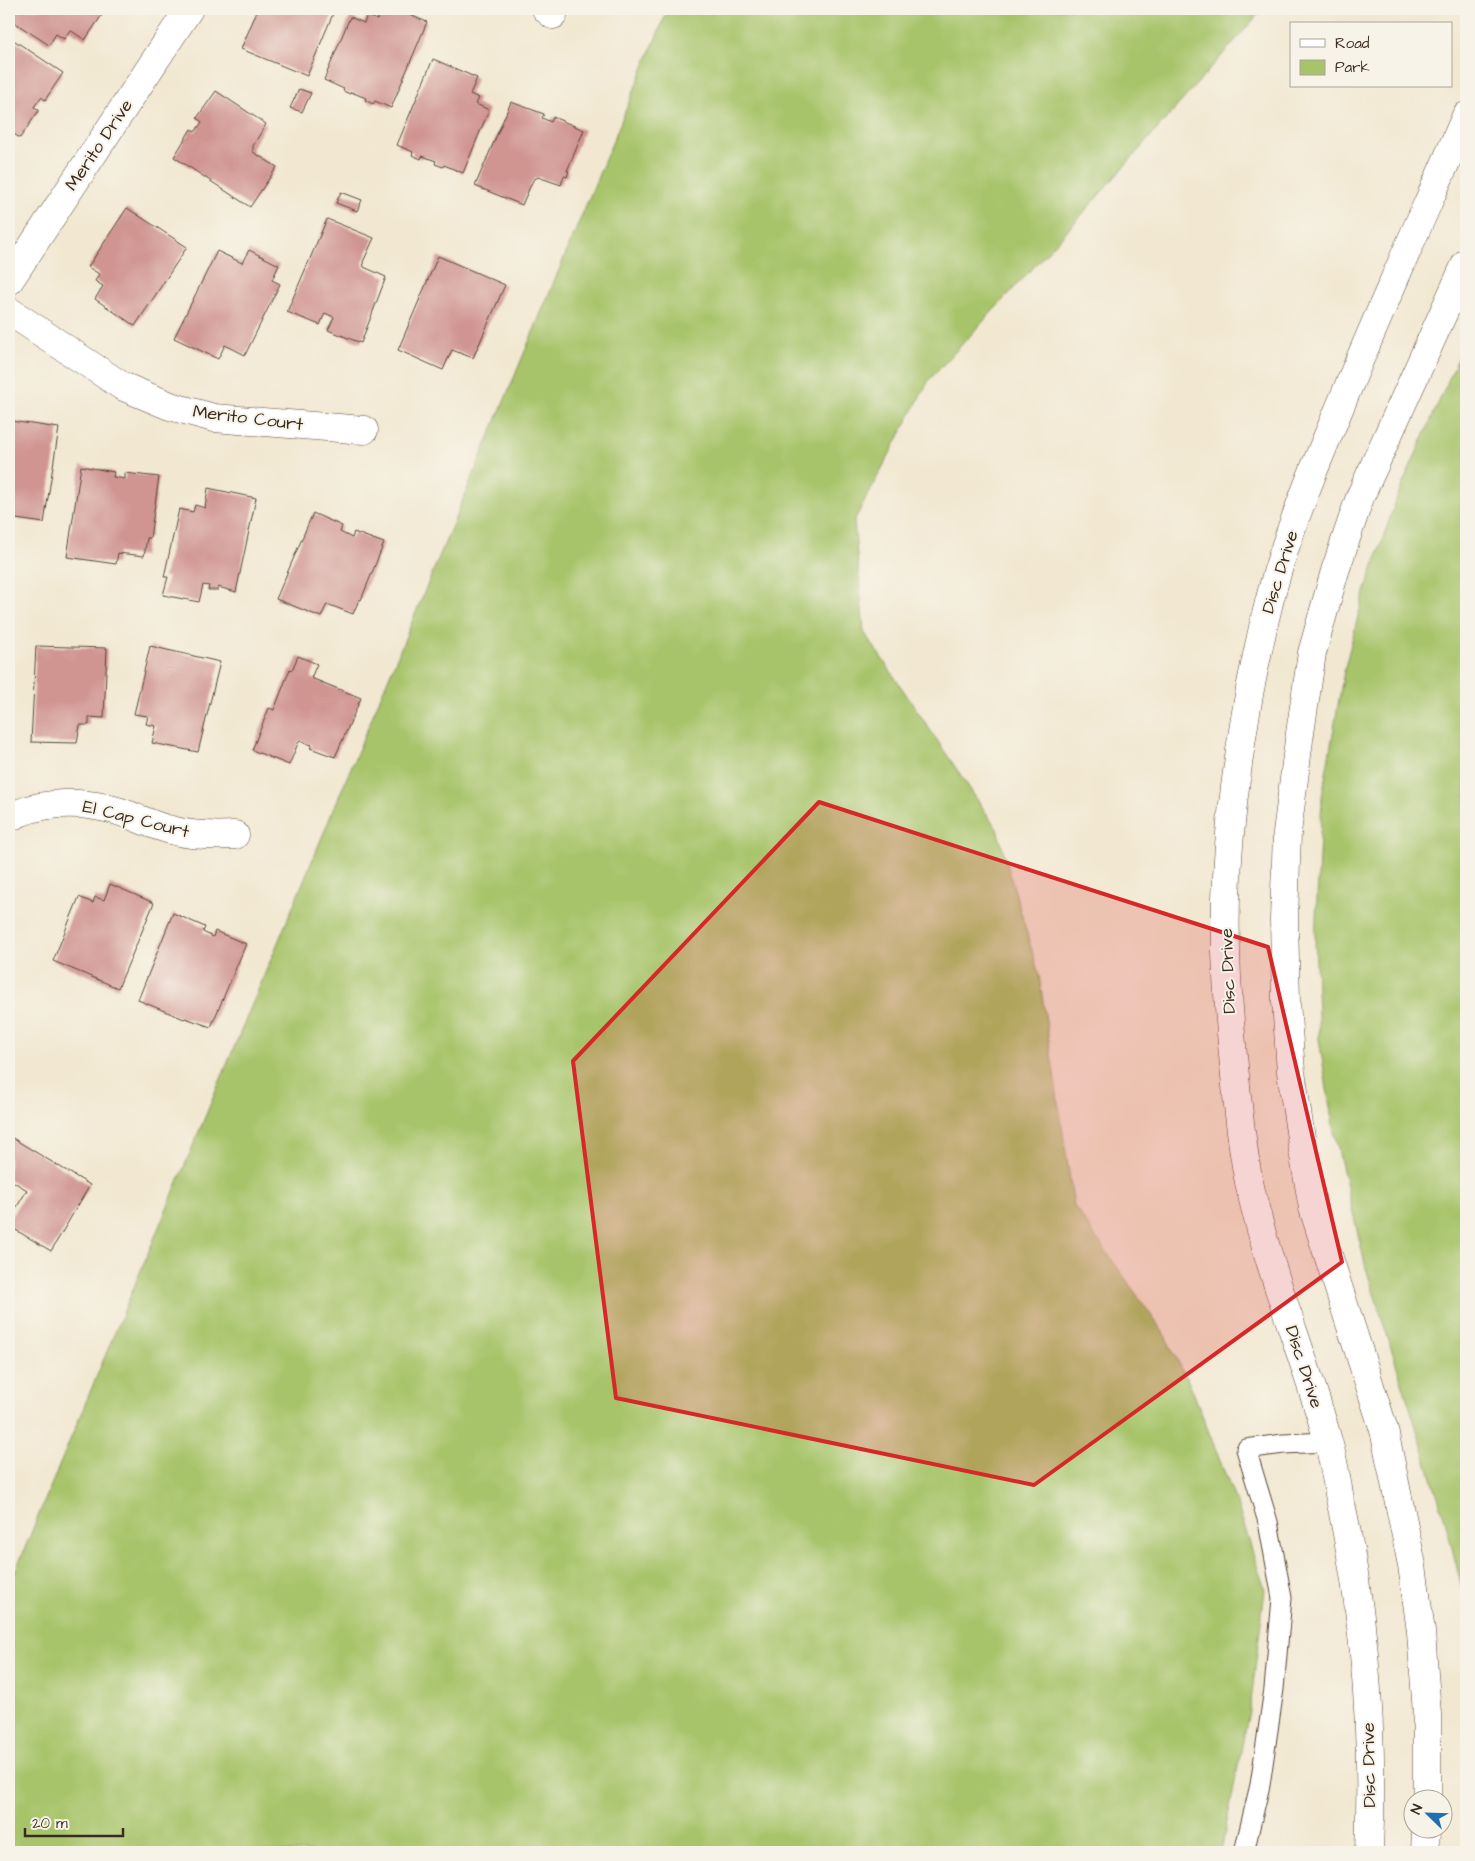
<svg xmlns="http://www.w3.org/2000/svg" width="1475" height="1861" viewBox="0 0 1475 1861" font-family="'Architects Daughter',sans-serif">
	<rect width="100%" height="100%" fill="#f7f3e8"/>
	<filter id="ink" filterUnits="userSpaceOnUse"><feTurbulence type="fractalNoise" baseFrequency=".02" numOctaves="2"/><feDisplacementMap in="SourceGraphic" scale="10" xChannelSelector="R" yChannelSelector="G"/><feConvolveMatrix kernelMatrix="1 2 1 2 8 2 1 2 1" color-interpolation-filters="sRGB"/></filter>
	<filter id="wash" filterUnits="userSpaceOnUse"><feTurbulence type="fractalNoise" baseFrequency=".0096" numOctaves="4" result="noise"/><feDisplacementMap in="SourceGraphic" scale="20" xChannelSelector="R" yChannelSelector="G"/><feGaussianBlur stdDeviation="1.12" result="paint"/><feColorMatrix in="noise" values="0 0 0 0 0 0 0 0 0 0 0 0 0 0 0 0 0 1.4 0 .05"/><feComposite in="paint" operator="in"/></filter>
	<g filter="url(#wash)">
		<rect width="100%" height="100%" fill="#f2e8d1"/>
		<!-- green -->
		<path fill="#a7c46a" stroke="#717744" d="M668,9h595l-186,211 -148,160 -75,141 10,111 133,197 42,146 35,231 89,126 29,57 46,118 27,83 -14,111 -30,151h-1212v-266z
			M1466,340v1264l-22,-88 -78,-248 -32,-136 -15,-93 -4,-101 7,-142 22,-125 18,-70 35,-104z"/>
		<g id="blocks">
			<!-- building -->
			<path fill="#d09491" d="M9,9h97l-21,31 -15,-10 -6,9 -8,-5 -7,11 -40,-26z
				M258,9h77l-28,67 -66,-27z
				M382,9h13l32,13 -36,86 -16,-7 -2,3 -8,-4 1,-2 -15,-6 -1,2 -7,-3 1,-2 -20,-9 26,-63 14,6 3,-8 10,5z
				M9,37l54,36 -18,27 -4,-3 -7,10 5,3 -19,28 -11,-7z
				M433,59l44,19 -7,16 9,4 -3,6 13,6 -26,63 -19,-8 -1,2 -8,-3 1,-3 -14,-5 -1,3 -9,-4 1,-3 -16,-7z
				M299,89l12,4 -9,19 -12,-4z
				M216,91l50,33 -13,22v6l24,15 -27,40 -76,-50 17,-28 4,3 7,-10 -5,-4z
				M511,102l33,12 -2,4 9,4 2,-5 31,13 -17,41h2l-2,6 -3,-1 -3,9 -23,-8 -5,3 -11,25 -47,-19z
				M341,192l21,8 -5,11 -21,-8z
				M127,208l60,39 -52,79 -40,-27 8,-13 -8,-5 4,-7 -11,-7z
				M327,219l47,19 -11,24 1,5 22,10 -25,66 -33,-13 6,-13 -9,-4 -5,12 -33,-13z
				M249,250l30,15 -7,15 8,4 -35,71 -20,-10 -7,14 -44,-21 43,-87 25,12z
				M438,256l67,29 -32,73 -21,-8 -9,20 -45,-20z
				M11,421l48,7 -15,95 -35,-5v-83z
				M81,466l33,6 -1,5 12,2v-6l34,4 -9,61h-3l-3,18 -26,-3 -2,11 -49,-7z
				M208,488l48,10 -20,94 -18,-5v3h-10l1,-4 -6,-1 -4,17 -36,-7 5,-18h-4l15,-68 14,3 2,-7 10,3z
				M313,513l29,13 -2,6 12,6 2,-6 30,11 -23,57h-2l-6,14 -26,-10 -6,13 -45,-18z
				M36,646l71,2 -3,70 -15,-1v8h-9l-3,18 -46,-1z
				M150,646l70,16 -22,90 -46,-9 4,-17 -10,-2 2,-8 -14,-2z
				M298,656l19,8 -6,14 50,20 -26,59 -25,-9 2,-3 -13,-4 -10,24 -37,-15 17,-42 5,2 16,-41 2,1z
				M110,884l44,19 -36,85 -65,-27 26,-64 14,6 2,-6 9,3z
				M173,913l32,14 -2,5 10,5 2,-6 31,13 -35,83 -26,-9 -1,1 -46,-19z
				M9,1136l81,49 -39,66 -42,-25v-6l18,-30 -18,-11z"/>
		</g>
	</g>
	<g filter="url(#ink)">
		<use href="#blocks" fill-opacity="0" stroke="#564639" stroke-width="1"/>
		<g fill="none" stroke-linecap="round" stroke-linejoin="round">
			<!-- lane casing -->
			<g stroke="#564639" stroke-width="21">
				<path id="lane" d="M1244,1852l16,-67 14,-96 8,-91 -14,-76 -22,-73 37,-5 45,-2"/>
			</g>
			<!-- street casing -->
			<g stroke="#564639" stroke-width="29">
				<path id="street" d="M546,9l7,6
					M9,281l180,-272
					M9,311l113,75 48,20 44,12 150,12
					M9,818c28,-16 66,-17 97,-10 22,4 43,17 65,22 21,6 43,6 64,5"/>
			</g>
			<!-- secondary casing -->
			<g stroke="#564639" stroke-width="29">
				<path id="secondary" d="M1427,1798v-84l-6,-82 -9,-67 -28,-135 -71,-222 -11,-63 -11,-73 -5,-71 -2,-81 3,-87 12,-93 13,-87 23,-82 25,-74 106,-234
					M1369,1852c5,-120 -4,-240 -30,-358 -3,-18 -6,-36 -11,-53 -24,-87 -60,-171 -79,-259 -8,-38 -11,-78 -15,-116 -6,-63 -11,-126 -7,-189 3,-63 12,-126 23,-188 9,-44 18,-89 32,-132 15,-48 35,-96 55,-143 41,-100 86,-199 129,-298
					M1425,1852l1,-24"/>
			</g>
			<!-- lane -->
			<use href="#lane" stroke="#fff" stroke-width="19"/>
			<!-- street -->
			<use href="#street" stroke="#fff" stroke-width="28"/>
			<!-- secondary -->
			<use href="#secondary" stroke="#fff" stroke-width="28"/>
		</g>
	</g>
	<!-- marked area -->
	<path fill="#d62828" fill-opacity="0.2" stroke="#d62828" stroke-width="4" stroke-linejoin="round" d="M819,802l449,145 74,315 -308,223 -418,-87 -43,-337z"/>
	<g text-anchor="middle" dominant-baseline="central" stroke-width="4" stroke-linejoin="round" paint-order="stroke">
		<!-- street labels -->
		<g font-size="18" fill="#3b2a1e" stroke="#f7f3e8">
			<text transform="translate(99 145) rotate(-56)">Merito Drive</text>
			<text transform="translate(248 418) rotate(7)">Merito Court</text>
			<text transform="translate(1280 572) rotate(-73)">Disc Drive</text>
			<text transform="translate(136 819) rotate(14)">El Cap Court</text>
			<text transform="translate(1228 971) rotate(-92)">Disc Drive</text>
			<text transform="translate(1304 1367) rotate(72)">Disc Drive</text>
			<text transform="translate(1369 1765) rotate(-91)">Disc Drive</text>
		</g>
	</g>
	<!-- margin -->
	<rect width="1475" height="1861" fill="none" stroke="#f7f3e8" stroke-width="30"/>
	<!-- legend -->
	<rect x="1290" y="22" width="162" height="65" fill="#f7f3e8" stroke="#aca397"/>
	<rect x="1300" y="39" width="25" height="8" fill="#ffffff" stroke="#aca397"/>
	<text x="1335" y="48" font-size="15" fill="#3b2a1e">Road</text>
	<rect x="1300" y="60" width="25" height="15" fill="#a7c46a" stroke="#aca397"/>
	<text x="1335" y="72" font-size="15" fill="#3b2a1e">Park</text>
	<!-- north arrow -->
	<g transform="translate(1428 1814) rotate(293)"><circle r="24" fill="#f7f3e8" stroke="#aca397"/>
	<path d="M0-4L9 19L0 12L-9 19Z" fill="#1f6fb2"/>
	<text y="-8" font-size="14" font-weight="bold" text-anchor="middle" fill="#3b2a1e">N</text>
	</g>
	<!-- scale -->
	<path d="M25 1828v8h98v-8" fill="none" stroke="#3b2a1e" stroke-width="2.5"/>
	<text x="32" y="1828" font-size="15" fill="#3b2a1e" stroke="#f7f3e8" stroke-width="4" paint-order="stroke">20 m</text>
</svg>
